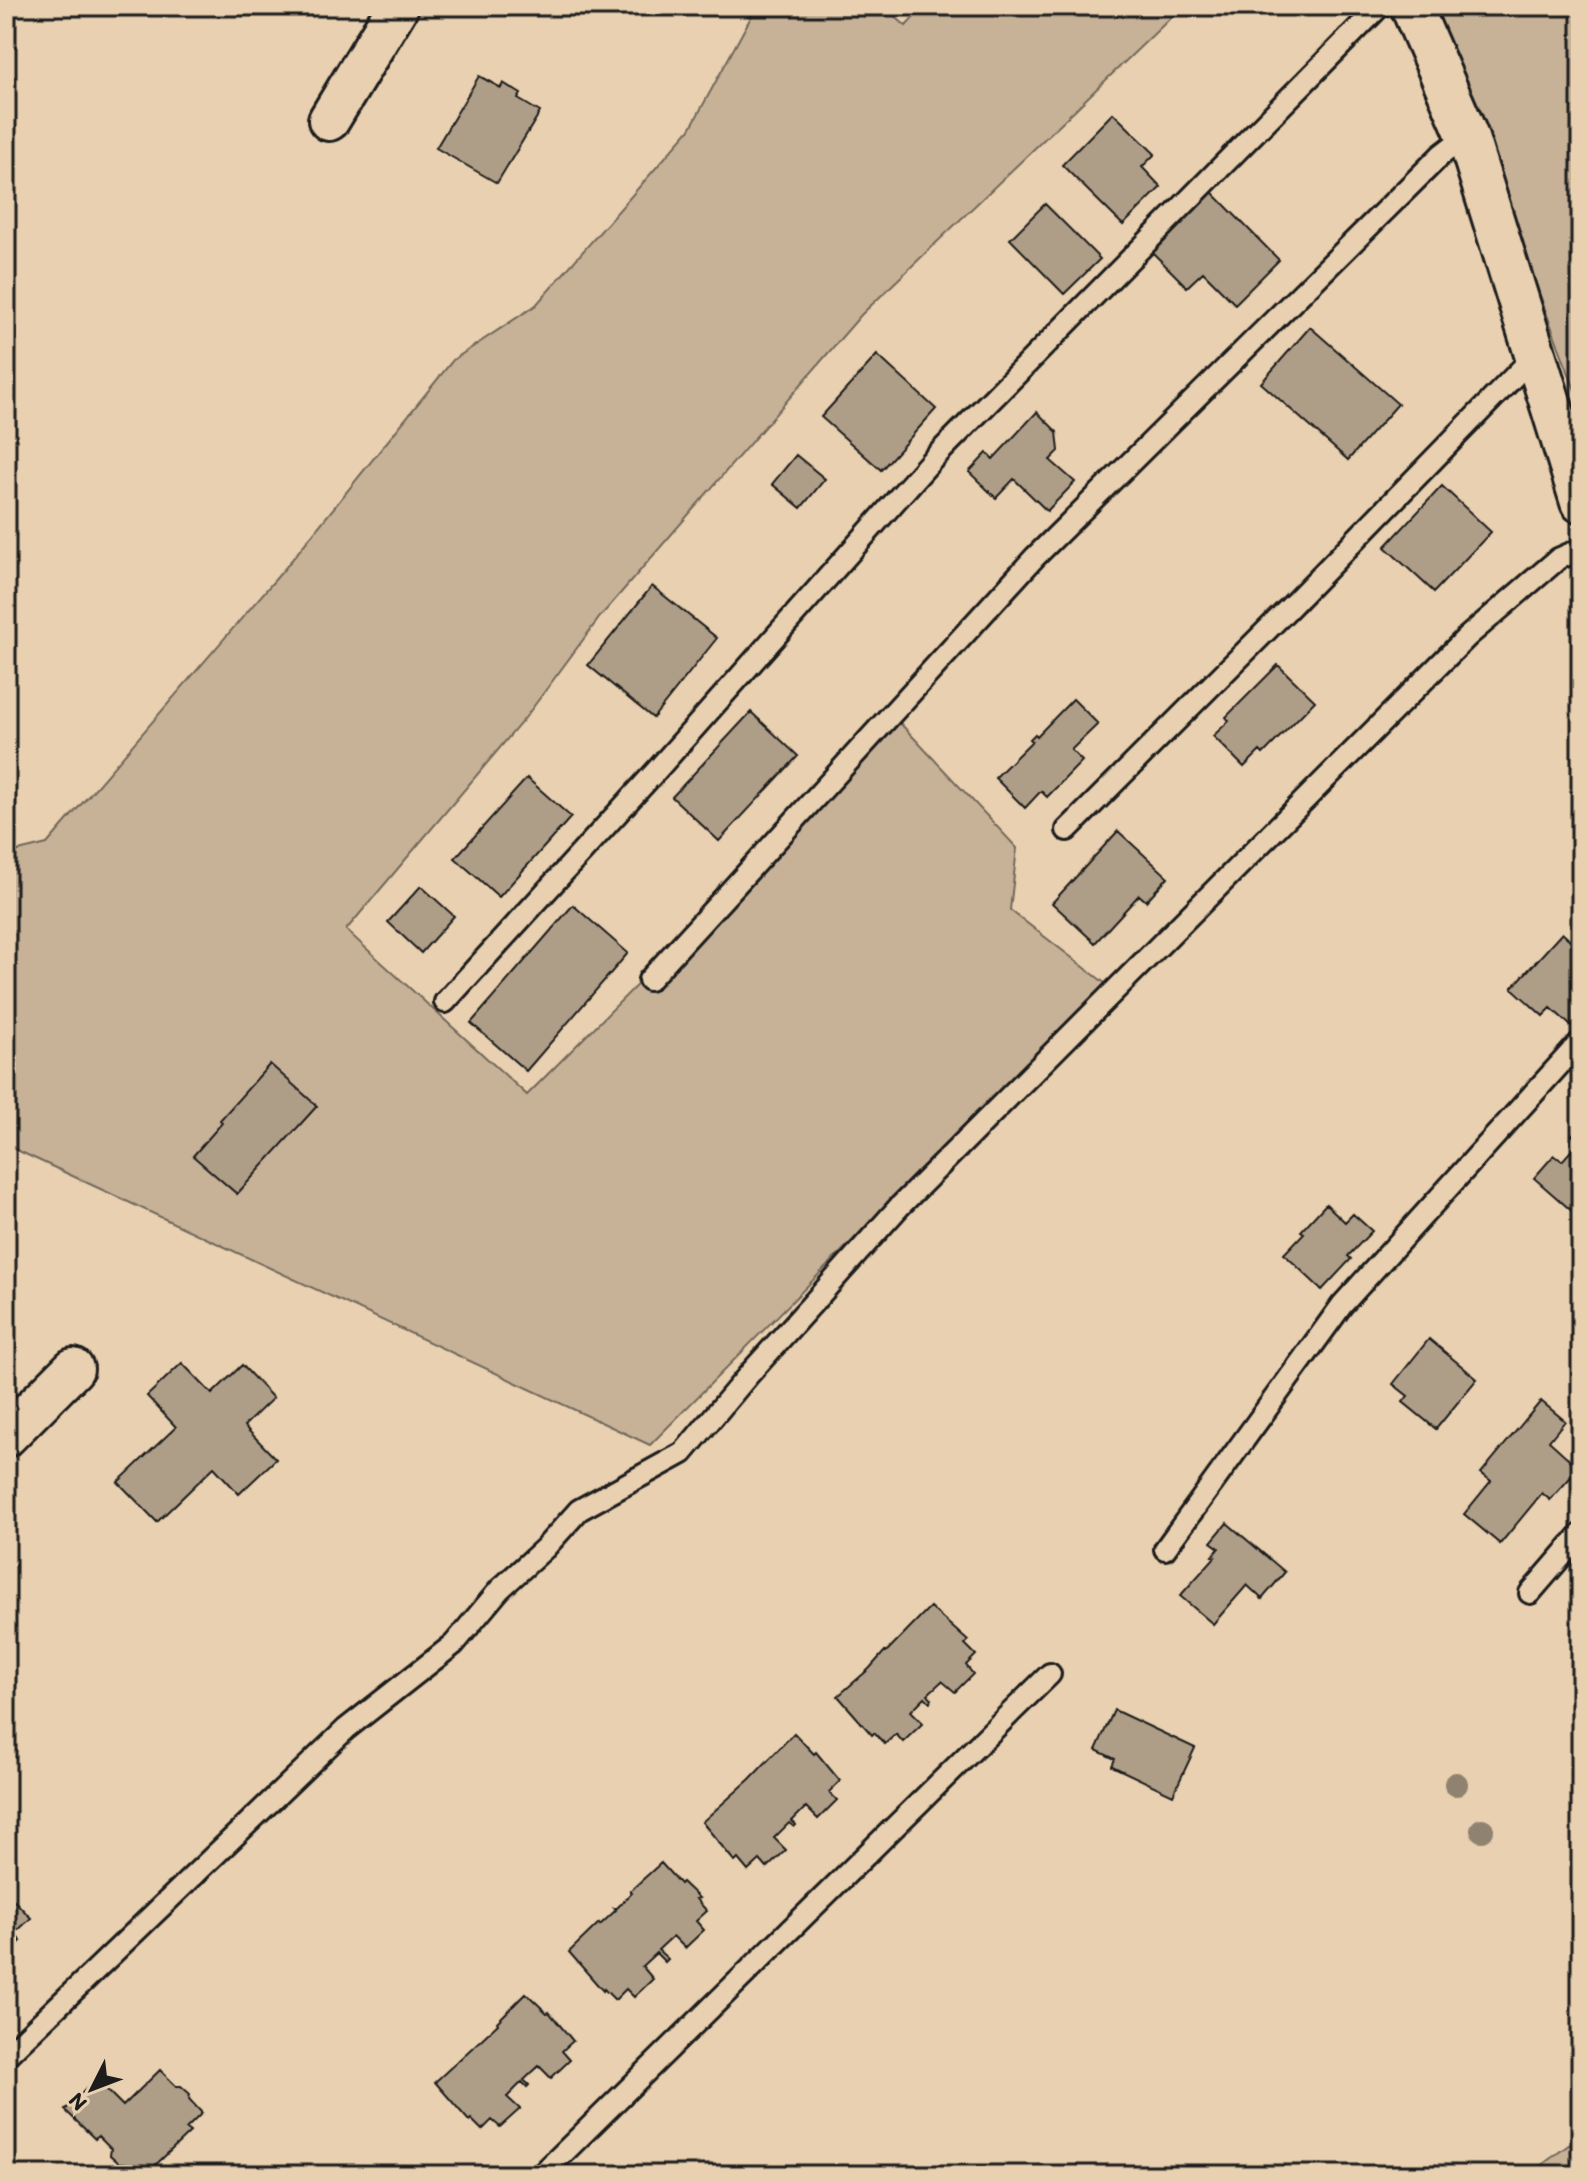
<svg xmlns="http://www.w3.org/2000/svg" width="1587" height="2181" viewBox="0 0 1587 2181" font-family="Itim,sans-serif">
	<rect width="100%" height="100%" fill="#e8d0b0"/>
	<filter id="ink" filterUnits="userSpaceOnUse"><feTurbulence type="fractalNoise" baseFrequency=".0125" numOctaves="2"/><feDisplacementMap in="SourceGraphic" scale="16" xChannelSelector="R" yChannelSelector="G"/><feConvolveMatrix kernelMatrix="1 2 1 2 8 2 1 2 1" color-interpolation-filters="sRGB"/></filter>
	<g filter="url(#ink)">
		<!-- green -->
		<path fill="#c7b298" stroke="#72675a" stroke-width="2" d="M757,6h126l23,20 18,-20h259l-322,309 -261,302 -75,101 -179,212 181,165 372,-373 118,126 -7,62 96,74 -456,461 -644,-300v-291l41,-10 239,-277 167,-207 83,-55 154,-176z
			M1432,6h149v400z
			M1581,2136v39h-53z"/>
		<!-- building -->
		<path fill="#af9e87" stroke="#1c1c1c" stroke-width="2" d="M479,76l22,12 2,-5 18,11 -3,5 22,13 -43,71 -61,-35z
			M1113,113l42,41 -13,13 19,20 -38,38 -61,-60z
			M1210,190l69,70 -44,44 -32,-32 -16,15 -37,-37z
			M1045,204l55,55 -36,35 -54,-55z
			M1310,327l88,77 -50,56 -87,-77z
			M877,355l59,54 -55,61 -60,-53z
			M1037,412l20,20 2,19 -9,9 25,22 -28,29 -33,-32 -18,19 -27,-26 18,-19 6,6z
			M796,455l29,24 -24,29 -29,-24z
			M1442,486l49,46 -57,60 -49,-45z
			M652,586l65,52 -64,80 -65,-53z
			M1278,665l37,36 -52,53 -3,-3 -16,16 -31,-31 16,-15 -3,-4z
			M1073,699l25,25 -27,26 11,11 -35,36 -6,-6 -16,17 -30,-30 37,-37 -2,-2 5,-5 2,2z
			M751,712l47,44 -79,85 -47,-44z
			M527,778l44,39 -72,80 -44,-39z
			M1118,831l50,46 -22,24 -7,-6 -44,48 -43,-40z
			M421,886l33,30 -33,37 -33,-31z
			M573,905l55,48 -102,118 -55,-48z
			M1562,933l19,17 -1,84 -29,-26 -8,8 -31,-28z
			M270,1064l47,42 -80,88 -44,-38 29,-33 -2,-3z
			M1581,1125v94l-47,-41 20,-23 8,6 17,-19 -7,-7z
			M1326,1204l19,18 8,-8 19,17 -24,25 3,3 -29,31 -38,-36 20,-21 -3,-2z
			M1429,1339l48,40 -41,50 -33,-27 5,-6 -15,-12z
			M182,1363l30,31 30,-29 31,33 -29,28 32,33 -37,35 -25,-27 -57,55 -39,-40 58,-55 -29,-31z
			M1541,1401l24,20 -16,20 30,27 -29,32 -8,-7 -42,51 -36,-30 27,-33 -10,-8z
			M1227,1523l58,49 -23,27 -15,-14 -34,39 -33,-28 35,-39 -3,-1 7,-8 -8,-6z
			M930,1607l38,34 -3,3 11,11 -10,10 7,9 -18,18 -13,-11 -14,13 4,5 -2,3 -5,-5 -14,14 12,12 -20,19 -7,-8 -11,10 -11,-11 -2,2 -34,-39 31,-27 16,-18 1,1z
			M1114,1710l81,38 -22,47 -61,-29 3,-7 -19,-9z
			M794,1733l20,21 2,-2 24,29 -11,11 8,8 -19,19 -12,-12 -14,14 4,4 -2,2 -5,-4 -15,15 12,12 -19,18 -7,-8 -12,11 -10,-12 -3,3 -33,-40 48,-43z
			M661,1863l19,21 2,-2 17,16 -3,1 11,12 -11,10 8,9 -19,18 -12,-12 -15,14 10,9 -3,3 -9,-9 -14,13 11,13 -19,18 -8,-8 -11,11 -11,-11 -1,2 -34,-39 30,-29 1,2 16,-15 -2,-2h3l15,-15 -2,-2z
			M6,1892l25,26 -17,16 7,7 -11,11 -4,-4z
			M526,1993l21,20 2,-1 24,29 -11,10 8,9 -19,18 -12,-12 -15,14 5,5 -2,2 -5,-5 -15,15 13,12 -20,18 -8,-7 -10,10 -11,-11 -2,2 -34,-39 63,-58 -1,-2z
			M160,2070l16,16h5l9,8 -1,5 13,14 -16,16 4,3 -45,43h-8l-13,-12h-5l-9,-8 1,-6 -13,-13 -3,3 -30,-29 31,-31 27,27z"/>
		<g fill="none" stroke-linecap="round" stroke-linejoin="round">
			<!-- lane casing -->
			<g stroke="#1c1c1c" stroke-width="26">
				<path id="lane" d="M1067,830l223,-223 245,-252
					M649,980l386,-423 406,-402 26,-20
					M445,1002l211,-231 274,-309 450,-456
					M1165,1549l177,-244 239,-264
					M1530,1593l51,-59
					M6,2056l340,-327 108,-85 46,-55 45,-41 34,-38 104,-57 68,-81 148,-165 568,-570 91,-78 23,-10
					M541,2175l509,-501"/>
			</g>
			<!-- street casing -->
			<g stroke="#1c1c1c" stroke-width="46">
				<path id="street" d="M1411,6l56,129 114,367
					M329,120l69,-114
					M6,1436l67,-67"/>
			</g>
			<!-- lane -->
			<use href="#lane" stroke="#e8d0b0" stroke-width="20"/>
			<!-- street -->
			<use href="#street" stroke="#e8d0b0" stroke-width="40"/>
		</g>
		<!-- trees -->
		<g fill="#8f8270">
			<circle cx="1456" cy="1784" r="12"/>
			<circle cx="1482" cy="1830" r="12"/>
		</g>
	</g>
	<!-- margin -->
	<rect width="1587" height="2181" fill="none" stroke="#e8d0b0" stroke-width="32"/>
	<rect x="16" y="16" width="1555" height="2149" fill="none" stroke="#1c1c1c" stroke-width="3" filter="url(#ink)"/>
	<!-- north arrow -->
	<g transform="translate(92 2089) rotate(228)" stroke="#e8d0b0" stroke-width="6" paint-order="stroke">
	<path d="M0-6L14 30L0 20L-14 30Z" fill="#1c1c1c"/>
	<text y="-12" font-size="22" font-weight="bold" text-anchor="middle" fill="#1c1c1c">N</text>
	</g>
</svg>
